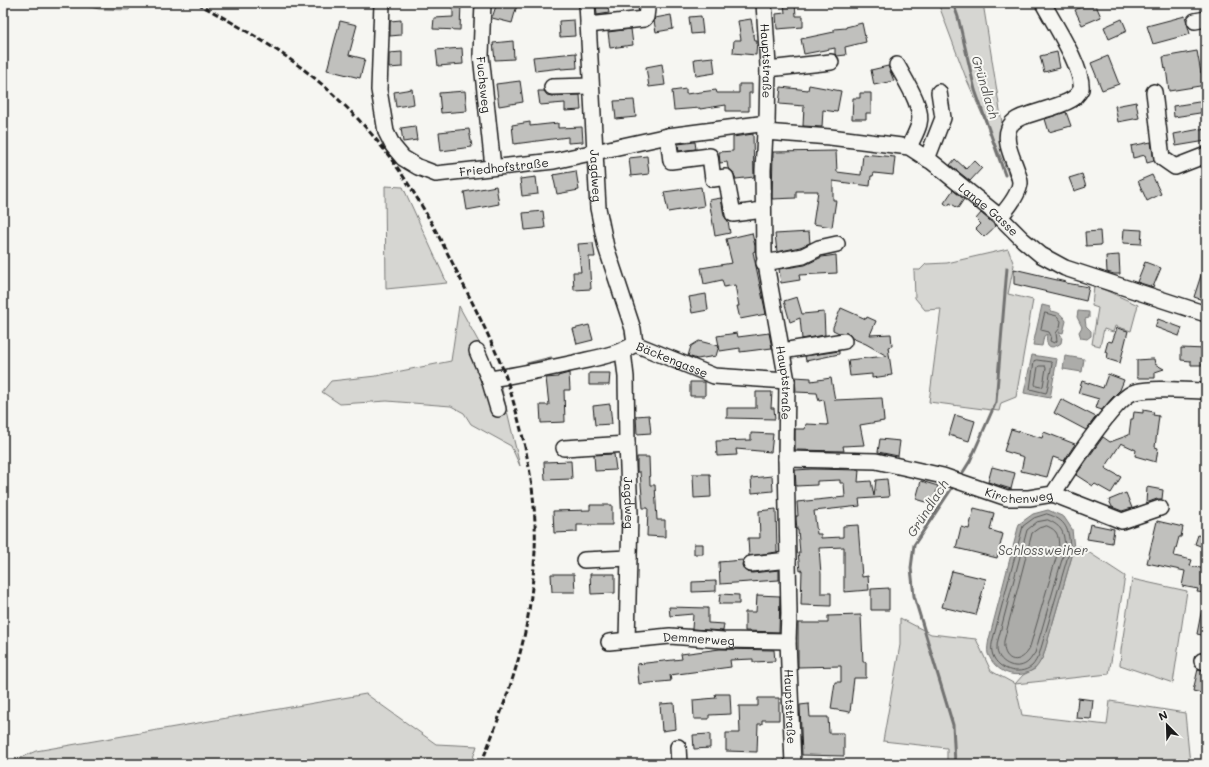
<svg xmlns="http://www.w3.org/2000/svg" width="1209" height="767" viewBox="0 0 1209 767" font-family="Mali,sans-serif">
	<rect width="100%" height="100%" fill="#f6f6f2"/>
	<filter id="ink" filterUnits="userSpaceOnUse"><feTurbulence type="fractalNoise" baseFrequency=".025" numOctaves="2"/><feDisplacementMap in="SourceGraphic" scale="8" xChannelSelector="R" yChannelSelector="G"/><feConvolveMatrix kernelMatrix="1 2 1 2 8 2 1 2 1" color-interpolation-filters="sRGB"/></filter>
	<g filter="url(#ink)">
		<!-- green -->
		<path fill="#d6d6d2" stroke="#797977" d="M73,3h59l-3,7 -30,-1z
			M938,3h45l28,177 -45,-102z
			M385,186l18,1 44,96 -61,6z
			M1008,249l6,16 -6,29 25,6 -17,97 -15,6 -2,8 -70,-9 12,-93 -16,1 -10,-12 -1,-28h6l6,-6 21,-1z
			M1094,285l44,20 -7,26 -16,-5 -2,6 -9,-3 -4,17 -8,-2 6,-36 -6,-2z
			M459,306l41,75 20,85 -9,-20 -40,-22 -7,-11 -13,-7 -64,-5 -47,3 -18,-12 9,-11 45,-5 75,-15z
			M1079,546l46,30 -16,98 -94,10 7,31 85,10 3,-24 75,12 5,51h-243v-16l-64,-7 17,-96v-27l31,16 45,5 15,32 24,13 8,-9 12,-6 8,-12 31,-108z
			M1132,579l55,12 -14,92 -53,-18 1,-15z
			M366,694l70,50 41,2 -6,18h-465l30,-13z"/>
		<!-- water -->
		<path fill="#acaca9" stroke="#727271" d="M1042,305l8,2v4c8,1 11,2 16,10l-3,12 -4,-1 3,5 -1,6c-11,8 -16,3 -14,-9l-3,2 -2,10 -9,-1z
			M1078,311l11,1v6l-4,1 1,7 5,5v5l-4,3 -6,-1 -2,-6 3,-5 -5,-10z
			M1032,355l25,4 -7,39 -26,-5z
			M1065,356l19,3 -2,13 -19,-3z
			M1048,510l16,7 8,12 2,20 -31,108c-3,4 -5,10 -9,12 -17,12 -38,4 -46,-15 -1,-4 0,-10 1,-15l30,-115 14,-10z"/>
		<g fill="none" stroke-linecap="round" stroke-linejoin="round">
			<!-- shore -->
			<path stroke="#565654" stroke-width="1" d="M1045,313l12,3 4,5 -1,7 -4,5 1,8 -3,2 -4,-2 1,-5 -2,-4 -8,-2z
				M1037,360l14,2 1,2 -5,27 -1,2 -16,-4 4,-28z
				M1040,366h5l1,2 -3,18 -2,1 -5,-1 -1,-2 3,-17z
				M1047,514c20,6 22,16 23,35l-31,106c-2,3 -4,8 -7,11 -13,11 -37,3 -40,-14 -1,-4 0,-9 1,-13l30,-113 11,-8z
				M1048,520c15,7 16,12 17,29l-30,104c-2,2 -4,6 -6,8 -10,11 -30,3 -32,-11 0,-3 0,-7 1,-10l29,-110 10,-8z
				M1047,526c12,5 11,10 12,22l-30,102c-11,17 -27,10 -25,-9l28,-108 7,-5z"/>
			<!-- stream -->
			<path stroke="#727271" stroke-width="3" d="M953,3l5,14 17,73 30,85
				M527,364l24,-6
				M960,477l10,-16 26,-59 11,-134
				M954,485l-40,60 -3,23 3,28 39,129 2,39"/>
		</g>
		<!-- building -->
		<path fill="#c0c0bd" stroke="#1c1c1c" d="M453,3h8l-1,27 -27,-1 1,-11 19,-1z
			M497,3h14l6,2 -5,18 -20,-5z
			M596,3h11l2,10 -12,2z
			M784,3h11l1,13h7v11l-26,2 -1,-15 9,-1z
			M1089,3h6l6,14 -19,8 -7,-15z
			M671,15l2,14 -17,3 -2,-11 1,-3z
			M701,16l2,17 -12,1 -2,-17z
			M1185,16l5,18 -37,10 -6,-18z
			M751,19l4,22h2l-1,14 -23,-2 1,-13h7l-3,-19z
			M1122,19l5,12 -18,8 -5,-12z
			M401,20v15l-11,1v-15z
			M574,20l1,16 -15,1 -1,-16z
			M340,21l17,4 -8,30 16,4 -5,19 -33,-8z
			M862,23l4,19 -21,5 1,8 -9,1 -2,-2v-6l-31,6 -3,-15 33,-7v-3l12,-1v-1z
			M631,29l2,16 -23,3 -2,-16z
			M513,41l1,18 -19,1 -2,-17z
			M462,48l1,16 -25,2 -2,-16z
			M1197,51l4,22h5v12l-37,6 -3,-23 -1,1 -2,-12z
			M402,52v15l-13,1v-15z
			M1057,52l3,16 -16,4 -4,-16z
			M576,53l1,15 -16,1v-1l-26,3 -2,-14z
			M1108,56l11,28 -17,6 -11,-27z
			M713,57l2,16 -19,3 -2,-17z
			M662,64l3,21 -16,2 -3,-20z
			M888,66l6,15 -20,4 -3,-15z
			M520,81l3,21 -24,4 -3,-22z
			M739,84h13v9h-3v18h-23v-6l-26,4v-1l-26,2 -2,-19 14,-2v5l30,-4 1,3h22z
			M809,85l32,6 -4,21 -14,-2 -1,17 -19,-1 1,-20 -25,-2 2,-17 27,3z
			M412,89l2,15 -18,3 -2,-15z
			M465,91l2,20 -26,2 -2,-20z
			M538,91h6l3,4 5,1 28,-1 1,15 -16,1v-8l-25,2z
			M860,93h11v20h-5v6h-14l1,-21h7z
			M634,100l2,17 -20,2 -2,-18z
			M1205,101l1,11 -32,5 -1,-11z
			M1136,102l3,16 -21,4 -3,-16z
			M1066,112l5,14 -22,6 -4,-13z
			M530,122v4l28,-3v5l24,-1 1,15 -15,1v-6l-54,7 -2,-19z
			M415,126l2,14 -14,2 -2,-14z
			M1206,128v13l-30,5 -2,-12z
			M469,129l3,18 -31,4 -2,-19z
			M753,134l1,43 -18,2 -3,-7 -5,-4 -1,-6 -7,1 -1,-11 14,-1v-14z
			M695,142l1,7 -17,2 -1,-7z
			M1151,142l3,19 -7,2 -2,-8 -12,3 -2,-12z
			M836,151l1,21 24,3 2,-21 32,3 -2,18 -19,-2 -1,3h-2l-1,10 -37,-5v19h3l-4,27 -19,-3 5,-33h-22v7l-24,1 1,-47z
			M647,156l2,18 -18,2 -2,-18z
			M955,159l11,10 8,-9 8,8 -12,13 -20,-16z
			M576,171l3,19 -22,4 -4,-19z
			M1082,174l4,13 -12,4 -5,-13z
			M1152,175l9,19 -14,7 -9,-20z
			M536,177l2,17 -16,2 -2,-17z
			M496,186l3,18 -32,6 -3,-18z
			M701,187l3,19 -36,6 -4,-20z
			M953,190l11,9 -6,9 -8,-5 -2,3 -4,-3z
			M721,198l3,18 4,5 2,12 -15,3 -6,-36z
			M543,211l2,17 -20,2 -2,-17z
			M981,213l15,13 -12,11 -8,-8 5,-5 -5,-5z
			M1124,229l18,1 -1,14 -18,-1z
			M1100,231l1,14 -15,1 -1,-14z
			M809,232l1,11 -10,4 -23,5 -2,-18z
			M752,233l3,13v5l-2,1 13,62 -26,5 -3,-13h2l-4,-21 -11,2 -2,-7 -18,4 -3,-16 31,-5 -6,-24z
			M593,243l2,14h-6l2,32 -17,1 -1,-18h8l-3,-28z
			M836,255l1,18 -38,2 1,5 -19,3 -2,-14 26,-4 17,-8z
			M1119,255l1,19h-6l-7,-2 -1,-16z
			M1145,262l16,6 -8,19 -16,-5z
			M1204,266h2v35l-12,-4z
			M1014,269l30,7v1l22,5v1l23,4 -3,14 -72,-17z
			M706,294l2,16 -16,3 -3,-16z
			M797,297l5,17 22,-2 1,23 -23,4 -2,-21 -10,4 -6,-21z
			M841,308l25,11 1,-2 9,4 -6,14 21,-1 1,12 -4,1 4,28 -20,3v-4l-22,2 -2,-16 39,-4 -21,-12 -14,-6 -4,-5h-9l-6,-3v-3z
			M1158,319l24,9 -3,8 -24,-9z
			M589,325l4,15 -16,4 -4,-15z
			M1117,328l11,3 -8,32 -13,-4 1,-6 -3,-1 3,-11 4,1z
			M737,333l1,4 31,-4 3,15 -32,4v-4l-20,3 -3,-15z
			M699,341l20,5 -3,10 -19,3 -9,-3 3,-10z
			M1181,348l25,1v16h-15v-4l-10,-1z
			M839,351v3l-33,7 -1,-5z
			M1151,359h3l1,5 9,5 -9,3v6h-18v-18z
			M569,373l1,17h-6l1,32 -24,1 -1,-18h9l-3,-27 12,-1v-1z
			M589,373h21l-1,12h-20z
			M1108,374l16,6 -4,10 -8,8 -10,12 -6,-2 3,-9 -21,-6 4,-12 21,7z
			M795,377l16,1v3l20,-3 4,22 47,-2 2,23 -24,4 4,20 -21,1 1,5 -49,-1v-21h10l1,-5 22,1 -4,-25 -5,1 -2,-8 -21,-1z
			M690,382h15v14h-15z
			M756,392h16l-1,16h3l1,11 -48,-1v-10h29z
			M1061,399l35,18 -10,13 -32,-17z
			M610,404l2,20 -17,1 -2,-19z
			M1143,410l11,2 -1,3 6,1 -4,31 3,1 -2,14 -21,-6 1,-6 -15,-7 -16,25 16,9 -10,16 -16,-9 -2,2 -17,-11 27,-38 7,5 19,-7 2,-16h2l1,-7 9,1z
			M649,415l2,18 -14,1 -1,-18z
			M955,415l20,6 -6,20 -20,-6z
			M1011,429l31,9 2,-6 31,12 -11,17 -11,-4 -6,20 -26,-6 3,-14 -20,-6z
			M751,433l22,1 -2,18 -35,-3 1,6 -20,1 -1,-15 35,-1z
			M880,439l20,2 -2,15 -20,-4z
			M614,454l2,16 -21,1 -1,-16z
			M637,457h12l1,28h5l2,35h8v17l-18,-1 1,-28h-5l-3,-36h-3z
			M571,461l1,18 -27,1 -1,-18z
			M992,467l23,6 -4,16 -23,-7z
			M812,469l47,1 -1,12 13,-1 3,15 2,-16 11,-1 2,18 -30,2 1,7 -46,5 3,23h4v4l22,-1v-11l15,-1 4,52 6,-1 1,14 -25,2v-45l-25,1 2,26v19h10v13l-30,-1 1,-35 -2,1 -2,-18h2l-2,-23h-1l-1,-11v-3h2l-1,-14 48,-5 -1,-14h-4v-3l-23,1v4l-21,1 -1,-16z
			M693,474h17l1,23 -17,1z
			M772,476l1,15 -21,2 -1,-15z
			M921,481l17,5 -5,18 -17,-5z
			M1147,487l16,3 -1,9h-5l-11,4z
			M1126,493l6,15 -10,3 -10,-4 -3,-7z
			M590,505h22v20h-35v7l-23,1 -1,-22 37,-1z
			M974,508l20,5 -4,17 13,4 -6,24 -41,-10 5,-21 8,2z
			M776,509l1,43 -28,4 -1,-18h12l-1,-27z
			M1157,521l26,6 -2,10h-2l-5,19 18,4 -2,6 16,3v24l-9,-1 1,-3 -16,-3 3,-15 -38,-8z
			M1090,524l24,5 -2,14 -25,-4z
			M1198,535l8,3v10l-11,-4z
			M694,544h9v10h-9z
			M743,560l-1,5 2,5 3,2 5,1 27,-3v10l-59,4 -1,-22z
			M952,571l34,8 -10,36 -34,-8z
			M551,574h23l1,18h-23z
			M590,574h25v19l-24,1z
			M716,581v10l-24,1v-10z
			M889,588v22h-18v-21z
			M720,594l19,1v9h-20z
			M757,595l23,1 -1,36 -34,-1v-19h11z
			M669,607l39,1v15l16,1 -1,7 -31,-2 1,-15 -23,2z
			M1202,608h4v28l-9,-2z
			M861,615l2,47h3v16h-12l-4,34 -19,-3 4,-27h6v-16l-43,1v-44h30v-7z
			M720,649l54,1 1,11 -22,1v-3l-23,1 1,7 -61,8 1,6 -32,3 -2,-20 45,-5 -1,-5z
			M1198,669l8,2v23l-13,-3z
			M715,694h15l1,20 -22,1v4h-15l-1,-19 23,-2z
			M758,698h21v22h-17v4h-4l-1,28 -31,-1v-18h14l-1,-27h19z
			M1078,698l15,2 -2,19 -15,-1z
			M674,703l2,26 -14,2 -2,-27z
			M809,704l1,13h18l1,16h15v23l-42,-1 -2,-50z
			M710,734v14l-16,1 -1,-14z"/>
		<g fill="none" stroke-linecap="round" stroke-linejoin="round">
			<!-- minor casing -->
			<g stroke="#1c1c1c" stroke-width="18">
				<g id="minor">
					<path id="s1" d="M382,3l-3,87 7,42 7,14 10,12 15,9 18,7 118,-13 114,-25 99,-13"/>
					<path id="s2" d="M483,3l-2,52 12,112"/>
					<path id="s3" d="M587,3l11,205 8,39 27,82 2,15"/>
					<path id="s4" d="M764,3l4,63 -1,57 -2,9 -2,38 1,83 23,128 -1,78 3,154 -1,28 5,123"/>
					<path d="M1195,21l11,-2"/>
					<path d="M588,25l56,-6 2,-2 1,-8"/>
					<path d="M897,65c8,15 27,43 22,59 -2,8 -7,16 -10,23"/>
					<path d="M768,69l63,-7"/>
					<path d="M552,87l39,-1"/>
					<path d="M1154,92l8,66 13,9 31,-12"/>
					<path id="s5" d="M765,132l65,5 79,10 23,15 68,55 23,23 18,15 24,13 141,46"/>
					<path d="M668,136l3,25 39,-5 3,23 13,-2 7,37 30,-4"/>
					<path d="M927,159l16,-41 -4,-26"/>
					<path d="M1000,217c7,-8 19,-23 20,-34 0,-2 -1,-6 -2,-9 -4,-14 -15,-32 -9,-46 3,-8 12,-11 19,-13 11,-4 41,-11 48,-19 2,-2 4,-5 5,-7 3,-20 -28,-67 -38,-86"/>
					<path d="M764,263l39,-7 16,-8 18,-4"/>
					<path d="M477,351l12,28 9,30"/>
					<path id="s6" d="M623,351l3,26 1,67 3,70 -3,126"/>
					<path d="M782,351l62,-10"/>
					<path id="s7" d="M489,379c29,-4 57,-10 85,-16 21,-5 43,-8 61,-19l79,32 73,5"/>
					<path d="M564,448l63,-4"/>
					<path id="s8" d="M786,459l90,2 67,15 64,22h22l24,-4c13,-20 62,-97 82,-102 23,-5 48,-1 71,-1"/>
					<path d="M1053,494l69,27 38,-13"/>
					<path d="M584,560l45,-2"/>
					<path d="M751,564l37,-4"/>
					<path id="s9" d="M609,642l61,-6 53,4 65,1"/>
					<path d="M1202,661l4,1"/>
					<path d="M678,747l1,17"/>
				</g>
			</g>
			<!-- minor -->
			<use href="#minor" stroke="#f6f6f2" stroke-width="15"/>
			<!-- rail -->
			<path stroke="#1c1c1c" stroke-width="3" stroke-dasharray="6 3" stroke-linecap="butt" d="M197,3c51,28 102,57 144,99 53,50 84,106 116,170 15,30 30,59 43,90 6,13 10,28 14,42 14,48 23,97 21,147 -2,34 -6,69 -15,102 -10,38 -25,75 -39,111"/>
		</g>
	</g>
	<g text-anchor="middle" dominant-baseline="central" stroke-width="4" stroke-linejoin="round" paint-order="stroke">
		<!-- street labels -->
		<g font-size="12" fill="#1c1c1c" stroke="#f6f6f2">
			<text stroke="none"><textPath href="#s4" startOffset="58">Hauptstraße</textPath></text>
			<text stroke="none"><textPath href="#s2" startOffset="82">Fuchsweg</textPath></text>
			<text stroke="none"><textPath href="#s1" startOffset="266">Friedhofstraße</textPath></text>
			<text stroke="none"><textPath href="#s3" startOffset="173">Jagdweg</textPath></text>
			<text stroke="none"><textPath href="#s5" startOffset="246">Lange Gasse</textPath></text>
			<text stroke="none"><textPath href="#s7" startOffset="191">Bäckengasse</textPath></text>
			<text stroke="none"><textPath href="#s4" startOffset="382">Hauptstraße</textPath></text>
			<text stroke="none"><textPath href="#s8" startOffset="238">Kirchenweg</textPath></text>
			<text stroke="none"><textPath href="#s6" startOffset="152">Jagdweg</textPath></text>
			<text stroke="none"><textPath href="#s9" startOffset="90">Demmerweg</textPath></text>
			<text stroke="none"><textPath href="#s4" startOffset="706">Hauptstraße</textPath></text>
		</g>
		<!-- water labels -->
		<g font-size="13" font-style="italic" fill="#565654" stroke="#f6f6f2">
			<text transform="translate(986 87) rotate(73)">Gründlach</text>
			<text transform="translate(927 508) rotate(-57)">Gründlach</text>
			<text x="1043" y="549">Schlossweiher</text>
		</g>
	</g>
	<!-- margin -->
	<rect width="1209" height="767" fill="none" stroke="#f6f6f2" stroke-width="16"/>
	<rect x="8" y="8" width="1193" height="751" fill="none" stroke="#1c1c1c" stroke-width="1.5" filter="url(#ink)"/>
	<!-- north arrow -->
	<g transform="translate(1167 725) rotate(337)" stroke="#f6f6f2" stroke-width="3" paint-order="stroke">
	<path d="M0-3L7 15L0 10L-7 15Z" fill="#1c1c1c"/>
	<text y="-6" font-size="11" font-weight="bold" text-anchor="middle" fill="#1c1c1c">N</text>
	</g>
</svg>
